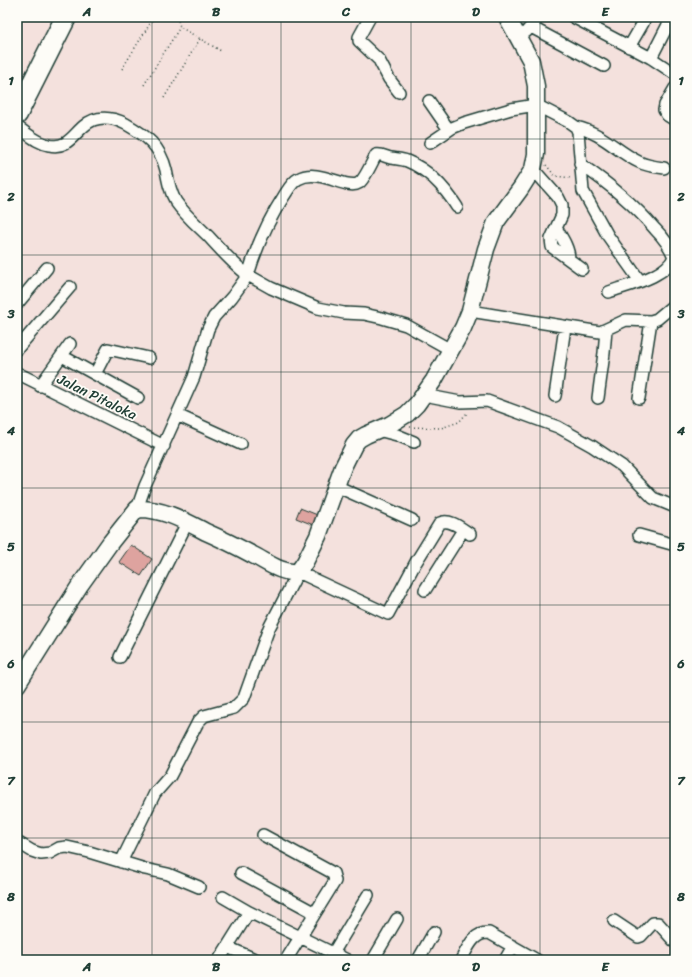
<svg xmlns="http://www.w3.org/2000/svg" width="692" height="977" viewBox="0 0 692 977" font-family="Sriracha,sans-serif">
	<rect width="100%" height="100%" fill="#f4e1dd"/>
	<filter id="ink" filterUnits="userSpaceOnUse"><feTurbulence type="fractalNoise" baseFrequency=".025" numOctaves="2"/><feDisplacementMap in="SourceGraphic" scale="8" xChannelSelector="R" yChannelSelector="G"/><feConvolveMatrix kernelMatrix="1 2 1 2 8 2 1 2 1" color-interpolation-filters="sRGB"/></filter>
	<g filter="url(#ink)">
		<!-- building -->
		<path fill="#dea39f" stroke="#1f3d34" d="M300,508l20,8 -4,10 -20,-8z
			M131,545l21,14 -11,17 -22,-14z"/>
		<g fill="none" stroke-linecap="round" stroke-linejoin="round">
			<!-- street casing -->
			<g stroke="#1f3d34" stroke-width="14">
				<path id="street" d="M370,17l-11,20v4l20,19 10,19 10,13
					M573,17l78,41 24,16
					M531,27l73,39
					M526,32l13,-15
					M629,47l14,-24 2,-6
					M651,58l21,-41
					M675,88l-10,17 -1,5 3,5 8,5
					M429,101l20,29
					M17,127c10,6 20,16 32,18 18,4 23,-9 35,-19 12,-11 28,-9 42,-2 21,12 34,22 40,46 2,11 4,22 10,32 9,13 22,24 33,35 13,14 24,27 39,38 9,-30 19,-53 36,-79 4,-6 8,-14 14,-17 21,-12 49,12 61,4 6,-4 13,-21 17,-28 6,-1 10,2 15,3 6,1 11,1 16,3 22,9 38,27 50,46
					M576,127c27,6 40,24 63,35 8,4 17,5 25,6
					M430,143l22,-15 12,-5 47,-14 25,-4 33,17 7,5 2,5 5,59 25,45 32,45
					M580,164c28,19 53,39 75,65 8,8 15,17 19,28 -8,20 -46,28 -65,35
					M533,169l25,28 4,8v10l-11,24 1,8 30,22
					M556,228c6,10 13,20 13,31
					M17,304l30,-36
					M470,311l130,21 26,-12 25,1 6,-2 18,-15
					M17,349l53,-62
					M62,356l76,42
					M17,373l147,73
					M95,374l13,-25 41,9
					M40,386l30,-42
					M424,395l36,7 27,-1 71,26 34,19 30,20 31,32 22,9
					M555,396l10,-69
					M598,398l6,-45 2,-23
					M639,398l12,-77
					M177,415l64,29
					M378,430l19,5 17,7
					M336,486l76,34
					M137,509l8,-23 49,-109 14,-48 6,-12 18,-20 16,-22 23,13 47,20 26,5 20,1 18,4 24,7 45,25
					M639,535l36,10
					M425,590l38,-60
					M120,657l67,-134
					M17,664l9,6
					M263,835l70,38 2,8 -49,79
					M17,842l15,9 9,3 9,-1 9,-5 8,-1 22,5 56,17 23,5 31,13
					M121,862l34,-69 15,-17 28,-54 6,-6 30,-8 10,-10 25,-70 29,-56 90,42 28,-52 24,-39c10,-5 22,6 30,11
					M241,873l74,40
					M223,897l26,15 98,48
					M614,921l24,16 3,-1 12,-13h5l17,19
					M227,947l30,13
					M219,960l30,-48
					M329,960l39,-65
					M373,960l24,-41
					M418,960l16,-28
					M461,960c7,-12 12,-28 28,-27l48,27
					M505,960l8,-14"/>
			</g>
			<!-- secondary casing -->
			<g stroke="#1f3d34" stroke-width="19">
				<path id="secondary" d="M17,685l63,-100 30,-42 27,-34c25,-1 48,12 69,23 16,7 32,15 47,23 14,7 29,19 45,17l7,-10 13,-26 25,-69 11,-22 5,-6 7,-4 23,-10 18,-11 10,-10 17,-24 29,-52 7,-17 16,-62 10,-27 25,-34 12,-19 3,-15v-68l-5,-25 -24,-44"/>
			</g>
			<!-- highway casing -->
			<g stroke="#1f3d34" stroke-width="23">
				<path id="highway" d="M17,114l49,-97"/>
			</g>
			<!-- path -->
			<path stroke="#1f3d34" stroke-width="1.5" stroke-dasharray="1 3" stroke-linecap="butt" d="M177,17l3,10 41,24
				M122,69l32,-52
				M144,85l36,-58
				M164,98l36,-59
				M546,165l9,11 16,2
				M410,427l31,1 18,-6 9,-10"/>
			<!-- street -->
			<use href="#street" stroke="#fdfcf7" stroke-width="11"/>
			<!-- secondary -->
			<use href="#secondary" stroke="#fdfcf7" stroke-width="16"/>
			<!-- highway -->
			<use href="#highway" stroke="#fdfcf7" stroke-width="20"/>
		</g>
	</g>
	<!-- grid -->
	<path fill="none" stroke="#1f3d34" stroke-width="1" stroke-opacity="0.55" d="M152,17v943M281,17v943M411,17v943M540,17v943M17,139h658M17,255h658M17,372h658M17,488h658M17,605h658M17,722h658M17,838h658"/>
	<g text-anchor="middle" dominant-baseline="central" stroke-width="3.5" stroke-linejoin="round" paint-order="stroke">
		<!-- street labels -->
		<g font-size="14" fill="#1f3d34" stroke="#fdfcf7">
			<text transform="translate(97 397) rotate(26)">Jalan Pitaloka</text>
		</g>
	</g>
	<!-- margin -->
	<rect width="692" height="977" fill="none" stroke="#fdfcf7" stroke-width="44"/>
	<rect x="22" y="22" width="648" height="933" fill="none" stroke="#1f3d34" stroke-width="1.5"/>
	<g font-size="13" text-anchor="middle" font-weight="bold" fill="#1f3d34">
		<text x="87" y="16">A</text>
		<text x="216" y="16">B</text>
		<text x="346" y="16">C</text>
		<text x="476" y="16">D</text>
		<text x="605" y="16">E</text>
		<text x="11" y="85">1</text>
		<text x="681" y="85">1</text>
		<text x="11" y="201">2</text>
		<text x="681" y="201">2</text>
		<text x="11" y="318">3</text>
		<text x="681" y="318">3</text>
		<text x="11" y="435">4</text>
		<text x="681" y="435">4</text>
		<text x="11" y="551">5</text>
		<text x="681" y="551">5</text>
		<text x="11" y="668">6</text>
		<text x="681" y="668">6</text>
		<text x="11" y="785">7</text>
		<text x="681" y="785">7</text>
		<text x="11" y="901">8</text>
		<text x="681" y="901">8</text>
		<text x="87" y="971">A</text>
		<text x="216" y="971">B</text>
		<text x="346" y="971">C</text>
		<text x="476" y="971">D</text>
		<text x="605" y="971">E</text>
	</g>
</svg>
